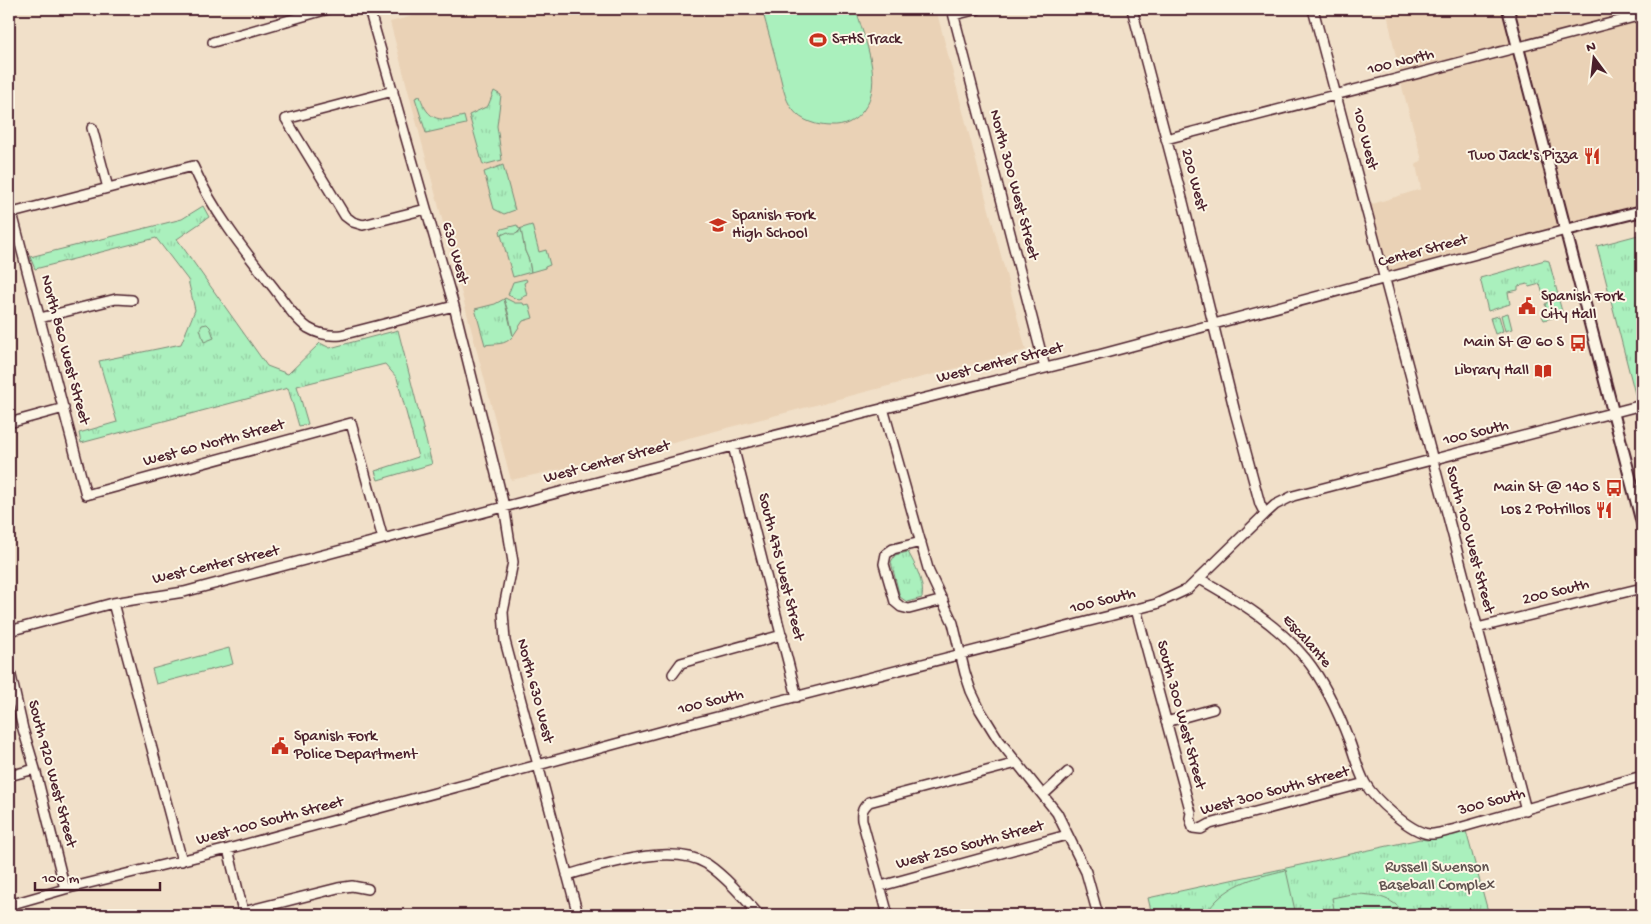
<svg xmlns="http://www.w3.org/2000/svg" width="1651" height="924" viewBox="0 0 1651 924" font-family="'Gochi Hand',sans-serif">
	<defs>
		<pattern id="grass-tufts" width="24" height="20" patternUnits="userSpaceOnUse" patternTransform="scale(1.25)"><rect width="24" height="20" fill="#aaf0bd"/><path d="M3 7l-1-3M5 7V3M7 7l1-3M15 17l-1-3M17 17v-4M19 17l1-3" fill="none" stroke="#94cda3"/></pattern>
	</defs>
	<rect width="100%" height="100%" fill="#f1e0c9"/>
	<filter id="ink" filterUnits="userSpaceOnUse"><feTurbulence type="fractalNoise" baseFrequency=".02" numOctaves="2"/><feDisplacementMap in="SourceGraphic" scale="10" xChannelSelector="R" yChannelSelector="G"/><feConvolveMatrix kernelMatrix="1 2 1 2 8 2 1 2 1" color-interpolation-filters="sRGB"/></filter>
	<g filter="url(#ink)">
		<!-- built -->
		<path fill="#ead2b6" d="M439,9h462l1,1 6,-1h28l90,341 -414,108 -101,22 -121,-458z
			M1408,9h234v202l-258,66 -18,-71 55,-17 -5,-24 6,-5 -20,-73 -15,-74z"/>
		<!-- grass -->
		<path fill="url(#grass-tufts)" stroke="#7a8874" d="M494,91l7,4 -4,31 5,34 -19,5 -14,-50 19,-9z
			M420,96c8,26 21,26 44,20l2,8 -40,9 -11,-35z
			M503,165l12,45 -11,4 -10,-5 -10,-37z
			M203,206l6,11 -32,22 90,127 21,8 32,-31 10,5 68,-18 34,134 -54,16 -3,-9 43,-14 -21,-79 -12,-14 -88,22 11,38 -9,2 -11,-38 -207,55 -2,-10 38,-11 -18,-61 82,-17 14,-34 -7,-30 -32,-42 -121,31 -5,-12 152,-38z
			M521,228l4,23 4,9 2,12 -18,5 -12,-42 7,-4 10,2z
			M1642,234v158l-7,2 -38,-148z
			M1545,260l4,1 9,34 -12,3 -1,-3h-2l-3,-11 -11,3 -1,-3 -10,2v4l-10,2 2,12 -22,7 -8,-33z
			M1558,297l5,18 -19,5 -2,-4 6,-1 -3,-11 2,-1v-2z
			M504,299l9,37c-8,10 -17,7 -28,9l-10,-36 20,-5z
			M1508,313l4,16 -7,2 -4,-16z
			M1499,316l4,15 -8,3 -5,-16z
			M908,552c7,12 17,32 14,46l-15,4 -7,-5 -9,-35 4,-7z
			M1466,831l23,84h-337l-4,-17 272,-59 7,1z"/>
		<!-- garden -->
		<path fill="#aaf0bd" stroke="#7a8874" d="M762,9h94c8,31 29,73 7,102 -8,10 -19,16 -32,15 -13,0 -30,-5 -38,-16 -9,-11 -11,-28 -15,-42 -5,-20 -11,-40 -16,-59z
			M517,225l2,4 13,-4 7,27 7,-2 4,15 -5,2v1l-14,4 -2,-12 -4,-9 -4,-22 -5,5h-5l-3,-2 -7,3 -1,-4 2,-2z
			M526,279l1,2 -3,2 3,12 -5,2v2l-3,1 -11,-5 5,-13z
			M505,298l10,5h8l1,2 5,-1 4,14 -10,3 -10,15c-2,-12 -5,-26 -9,-37z
			M207,324l3,3 4,11 -10,4 -4,-13 2,-4z
			M229,648l4,16 -77,20 -4,-15z
			M1286,870l10,45h-91c20,-31 47,-37 81,-45z
			M1351,894c21,0 42,2 54,21h-70l-3,-17z"/>
		<g fill="none" stroke-linecap="round" stroke-linejoin="round">
			<!-- minor casing -->
			<g stroke="#4a1f2b" stroke-width="12">
				<path id="minor" d="M369,9l85,297 50,200 9,56 -10,50 2,29 73,274
					M952,9l93,359
					M1132,9l51,193 52,210 25,92 5,10
					M1313,9l213,801
					M954,15l24,-6
					M213,42l115,-33
					M393,91l-107,28 59,97 8,6 10,3 63,-16
					M92,128l16,60
					M1166,139l476,-124
					M40,318l76,-19 16,1
					M883,408l46,164 24,51 12,50 6,18 9,19 18,29 59,74 29,59 12,43
					M9,423l55,-15
					M733,446l64,251
					M383,539l-32,-116 -265,72 -74,-282 181,-47c20,45 50,83 80,121 11,14 21,31 35,41 10,6 22,8 33,7l113,-29
					M921,542l-28,7 -7,5 -2,10 11,38 6,5 8,2 34,-9
					M1200,579c39,22 77,45 106,80 20,25 33,55 44,84 5,14 8,27 15,40 9,16 45,49 64,51 7,1 16,-3 23,-4l190,-54
					M113,603l69,258
					M1136,609l55,204 -1,5 3,10 8,1 9,-5 155,-41
					M1477,628l165,-40
					M9,631l104,-28 71,-11 549,-146 369,-92 464,-124
					M9,667l14,62 12,40 30,120
					M673,674l8,-11 101,-28
					M1166,722l47,-13
					M9,776l26,-7
					M1043,795l25,-23
					M228,849l16,66
					M567,875c37,-10 105,-33 140,-11 19,13 37,34 52,51
					M881,886l186,-51
					M9,905l56,-16 163,-40 450,-122 478,-123 32,-15 77,-75 10,-9 18,-9 349,-91
					M243,912l95,-24 14,-2 16,3
					M888,915l-26,-95c-1,-9 1,-12 7,-18l148,-39"/>
			</g>
			<!-- major casing -->
			<g stroke="#4a1f2b" stroke-width="14">
				<path id="major" d="M1508,9l134,514
					M1566,230l76,-19"/>
			</g>
			<!-- minor -->
			<use href="#minor" stroke="#fcf5e5" stroke-width="9"/>
			<!-- major -->
			<use href="#major" stroke="#fcf5e5" stroke-width="10"/>
		</g>
	</g>
	<!-- icons -->
	<defs>
		<g id="stadium-bare" transform="scale(1.35)"><path d="M0-5a6.5 5 0 1 0 0 10a6.5 5 0 1 0 0-10ZM-3.5-1.8h7v3.6h-7Z" fill="#c8321e" stroke="#fcf5e5" stroke-width="2.5" paint-order="stroke"/></g>
		<g id="restaurant-bare" transform="scale(1.35)"><path d="M-5-6h1v4h1v-4h1v4h1v-4h1v5L-1.5 .5V6h-2V.5L-5-1ZM5-6V6H3V1.5H1.5Q1.5-4 5-6Z" fill="#c8321e" stroke="#fcf5e5" stroke-width="2.5" paint-order="stroke"/></g>
		<g id="school-bare" transform="scale(1.35)"><path d="M0-5L7-2L0 1L-7-2ZM-4 1L0 2.5L4 1V4Q0 6-4 4Z" fill="#c8321e" stroke="#fcf5e5" stroke-width="2.5" paint-order="stroke"/></g>
		<g id="civic-bare" transform="scale(1.35)"><path d="M-.6-6.5H3V-4.5H.6V-3L4-1V1h2V6H-6V1h2V-1L-.6-3ZM-1.2 2.5V6h2.4V2.5Z" fill="#c8321e" stroke="#fcf5e5" stroke-width="2.5" paint-order="stroke"/></g>
		<g id="bus-bare" transform="scale(1.35)"><path d="M-5-6H5V4H4V6H2V4H-2V6H-4V4H-5ZM-3.5-4V0h7V-4ZM-3.5 1.2v1.5H-2V1.2ZM2 1.2v1.5H3.5V1.2Z" fill="#c8321e" stroke="#fcf5e5" stroke-width="2.5" paint-order="stroke"/></g>
		<g id="library-bare" transform="scale(1.35)"><path d="M-6-4Q-3-5.5-.7-3.5V5Q-3 3-6 4ZM6-4Q3-5.5 .7-3.5V5Q3 3 6 4Z" fill="#c8321e" stroke="#fcf5e5" stroke-width="2.5" paint-order="stroke"/></g>
	</defs>
	<g fill-rule="evenodd">
		<use href="#stadium-bare" x="818" y="40"/>
		<use href="#restaurant-bare" x="1592" y="156"/>
		<use href="#school-bare" x="718" y="225"/>
		<use href="#civic-bare" x="1527" y="306"/>
		<use href="#bus-bare" x="1578" y="343"/>
		<use href="#library-bare" x="1543" y="371"/>
		<use href="#bus-bare" x="1614" y="488"/>
		<use href="#restaurant-bare" x="1604" y="510"/>
		<use href="#civic-bare" x="280" y="746"/>
	</g>
	<g text-anchor="middle" dominant-baseline="central" stroke-width="4" stroke-linejoin="round" paint-order="stroke">
		<!-- poi labels -->
		<g font-size="16" fill="#4a1f2b" stroke="#fcf5e5" text-anchor="end">
			<text x="832" y="40" text-anchor="start">SFHS Track</text>
			<text x="1578" y="156">Two Jack's Pizza</text>
			<text x="732" y="216" text-anchor="start">Spanish Fork<tspan x="732" dy="18">High School</tspan></text>
			<text x="1541" y="297" text-anchor="start">Spanish Fork<tspan x="1541" dy="18">City Hall</tspan></text>
			<text x="1564" y="343">Main St @ 60 S</text>
			<text x="1529" y="371">Library Hall</text>
			<text x="1600" y="488">Main St @ 140 S</text>
			<text x="1590" y="510">Los 2 Potrillos</text>
			<text x="294" y="737" text-anchor="start">Spanish Fork<tspan x="294" dy="18">Police Department</tspan></text>
		</g>
		<!-- street labels -->
		<g font-size="16" fill="#4a1f2b" stroke="#fcf5e5">
			<text transform="translate(1401 63) rotate(-14)">100 North</text>
			<text transform="translate(1364 139) rotate(75)">100 West</text>
			<text transform="translate(1193 180) rotate(75)">200 West</text>
			<text transform="translate(1013 185) rotate(75)">North 300 West Street</text>
			<text transform="translate(1423 252) rotate(-15)">Center Street</text>
			<text transform="translate(454 253) rotate(74)">630 West</text>
			<text transform="translate(64 350) rotate(75)">North 860 West Street</text>
			<text transform="translate(1000 364) rotate(-14)">West Center Street</text>
			<text transform="translate(1476 434) rotate(-14)">100 South</text>
			<text transform="translate(214 444) rotate(-15)">West 60 North Street</text>
			<text transform="translate(607 463) rotate(-15)">West Center Street</text>
			<text transform="translate(1469 540) rotate(75)">South 100 West Street</text>
			<text transform="translate(216 566) rotate(-13)">West Center Street</text>
			<text transform="translate(780 567) rotate(76)">South 475 West Street</text>
			<text transform="translate(1556 593) rotate(-14)">200 South</text>
			<text transform="translate(1103 602) rotate(-14)">100 South</text>
			<text transform="translate(1306 642) rotate(48)">Escalante</text>
			<text transform="translate(534 691) rotate(75)">North 630 West</text>
			<text transform="translate(711 703) rotate(-14)">100 South</text>
			<text transform="translate(1180 715) rotate(75)">South 300 West Street</text>
			<text transform="translate(51 774) rotate(75)">South 920 West Street</text>
			<text transform="translate(1275 792) rotate(-15)">West 300 South Street</text>
			<text transform="translate(1492 803) rotate(-15)">300 South</text>
			<text transform="translate(270 822) rotate(-15)">West 100 South Street</text>
			<text transform="translate(970 846) rotate(-15)">West 250 South Street</text>
		</g>
		<!-- park labels -->
		<g font-size="16" fill="#625350" stroke="#fcf5e5">
			<text x="1437" y="868">Russell Swenson<tspan x="1437" dy="18">Baseball Complex</tspan></text>
		</g>
	</g>
	<!-- margin -->
	<rect width="1651" height="924" fill="none" stroke="#fcf5e5" stroke-width="30"/>
	<rect x="15" y="15" width="1621" height="894" fill="none" stroke="#4a1f2b" stroke-width="2" filter="url(#ink)"/>
	<!-- north arrow -->
	<g transform="translate(1594 58) rotate(345)" stroke="#fcf5e5" stroke-width="4" paint-order="stroke">
	<path d="M0-4L9 19L0 12L-9 19Z" fill="#4a1f2b"/>
	<text y="-8" font-size="14" font-weight="bold" text-anchor="middle" fill="#4a1f2b">N</text>
	</g>
	<!-- scale -->
	<path d="M35 882v8h125v-8" fill="none" stroke="#4a1f2b" stroke-width="2.5"/>
	<text x="42" y="882" font-size="15" fill="#4a1f2b" stroke="#fcf5e5" stroke-width="4" paint-order="stroke">100 m</text>
</svg>
